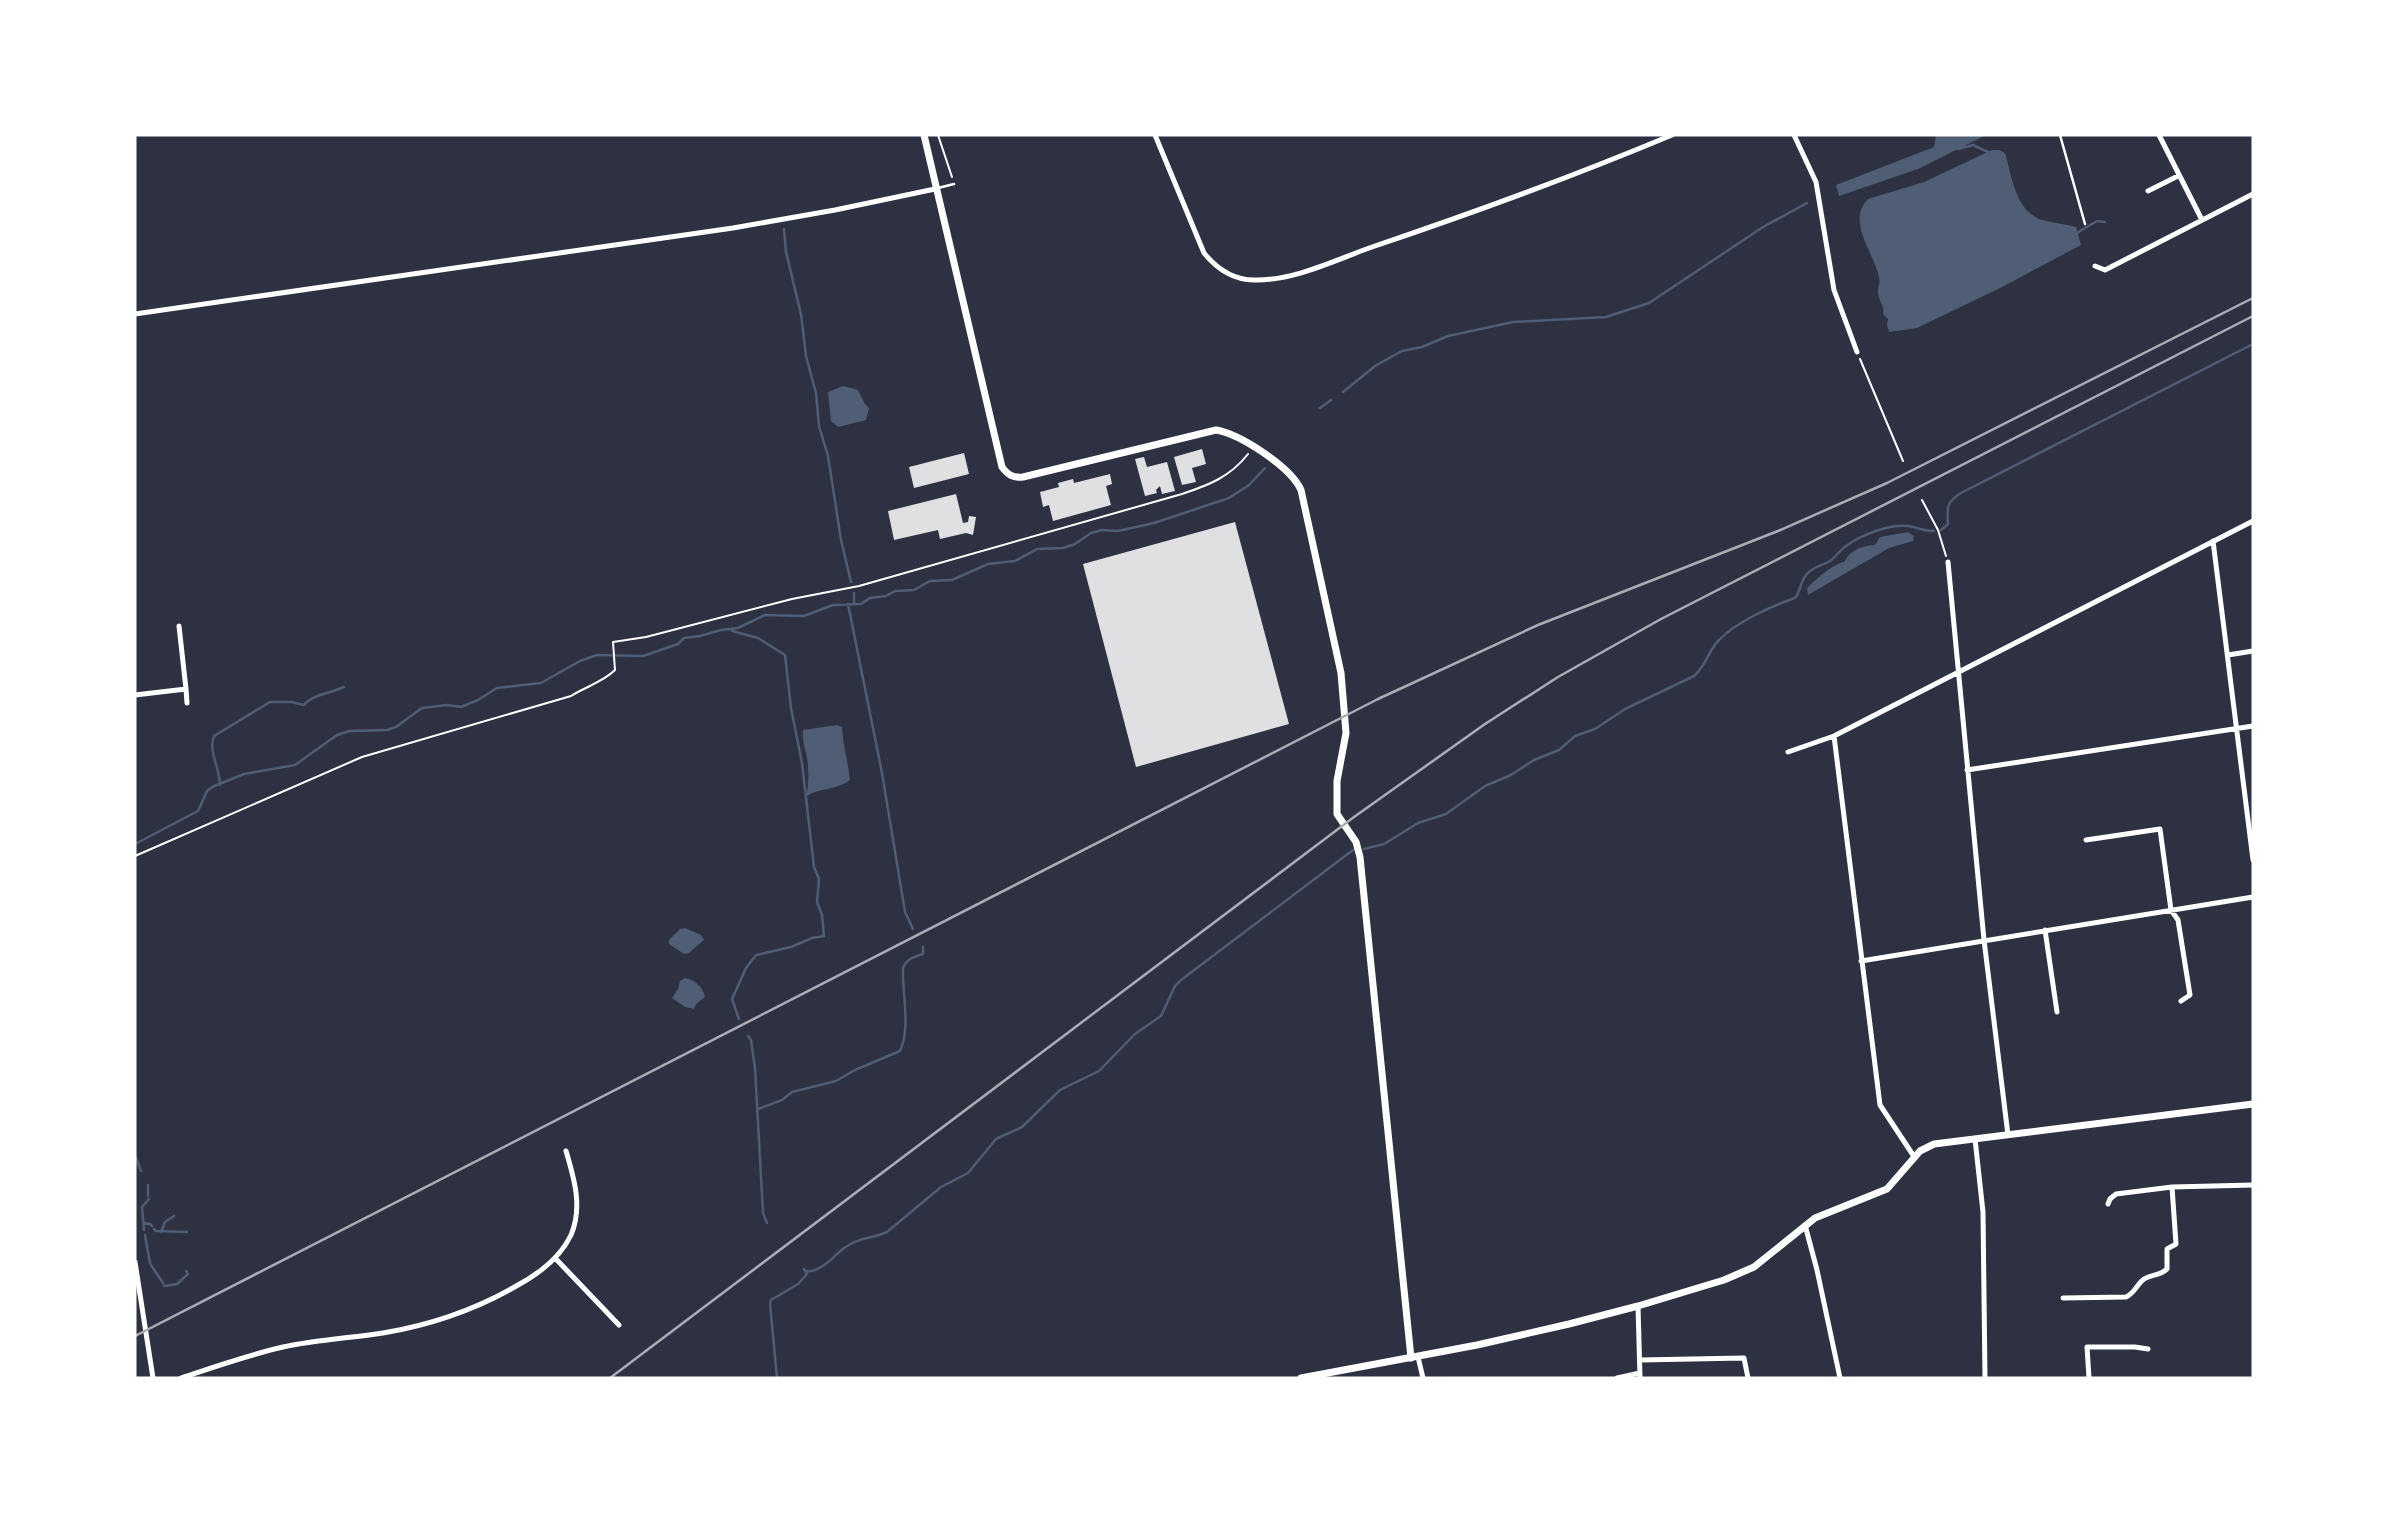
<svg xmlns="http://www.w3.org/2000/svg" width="2388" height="1513" viewBox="0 0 2388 1513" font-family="Overpass,sans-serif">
	<rect width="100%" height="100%" fill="#2d3142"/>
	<!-- water -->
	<path fill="#4f5d75" d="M1936,135h50l-68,34 -79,27 -3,-11 98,-38z
		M1992,150h7l6,3c7,23 10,58 37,67 11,3 23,4 34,7l5,18 -81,43 -83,40 -28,4 -2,-7 1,-6 -5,-5c2,-8 -4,-12 -5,-21 -1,-5 3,-10 1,-16 -5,-24 -33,-56 -11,-78l56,-17z
		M843,386l15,4 7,14 4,4 -3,12 -28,7 -7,-6 -3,-29z
		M1908,532l6,4 -1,5 -24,7 -81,47 -1,-7c9,-9 26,-24 37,-26 7,-13 18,-16 31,-17l5,-8z
		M837,725l5,2c1,20 6,34 8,53 -13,10 -30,8 -44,16 3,-9 3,-27 1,-38 -2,-10 -5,-17 -4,-28z
		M685,928l16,7 3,5 -15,13 -5,1 -15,-10v-4l11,-11z
		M685,978c10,2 18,9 20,19l-9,7 -2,5 -9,-2 -13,-9 6,-9 2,-8z"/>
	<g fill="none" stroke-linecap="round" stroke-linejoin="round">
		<!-- stream -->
		<path stroke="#4f5d75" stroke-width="2.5" d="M1958,149l15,-4 15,7
			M784,229l2,23 15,62 5,42 10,37 3,33 9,30 13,84 10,42
			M2075,234l22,-13 8,1
			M1343,392l32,-26 27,-15 20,-4 26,-11 65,-14 93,-5 43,-14 114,-76 44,-24
			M1320,408l11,-8
			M1941,530l7,-6c-1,-16 -2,-22 13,-31l292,-149
			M854,593v10
			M848,604l34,169 23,139 8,17
			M732,631l26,7 27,17 6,53 11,55 12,104 5,12 -2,23 5,13 2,21 -12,2 -21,9 -35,8 -10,13 -14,31 7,20
			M220,785c0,-17 -12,-33 -6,-49l56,-34h21l13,3c7,-10 27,-12 40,-18
			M135,844l63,-33 9,-20 5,-4 32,-13 51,-9 42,-30 13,-4 37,-1 9,-3 26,-19 25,-3 14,2 17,-7 19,-12 44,-5 39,-22 17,-6 46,1 35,-12 6,-6 16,-2 21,-6 17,-2 27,-13 39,1 29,-11 28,-1 9,-6 16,-2 9,-5 19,-1 16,-9 22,-1 36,-16 27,-3 22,-12 26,-1 12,-4 16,-11 11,-3 16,1 36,-8 75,-25 20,-13 16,-17
			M1364,849l20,-5 34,-21 28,-9 39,-28 26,-11 23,-15 25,-10 16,-14 20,-7 30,-20 69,-33c12,-10 14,-25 25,-36 17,-18 53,-34 76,-42 6,-7 5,-17 12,-24 7,-8 15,-8 23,-13 6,-4 10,-11 16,-15 15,-11 43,-22 62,-20 10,1 16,6 26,5
			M748,1036l3,4 4,28 8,145 4,10
			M758,1109l24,-9 10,-8 44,-11 19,-11 45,-19c11,-24 2,-56 3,-83 3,-9 11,-11 20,-14v-7
			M135,1155l6,16
			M148,1196v-11
			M143,1223l7,1 2,2
			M154,1229l2,2 31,1
			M144,1230l-2,-23 7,-8
			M161,1232l4,-10 9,-6
			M145,1235l5,28
			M151,1265l12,18
			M186,1271l1,1
			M805,1271c14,3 28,-14 39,-23 18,-12 25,-8 43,-16l54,-45 27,-14 28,-34 26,-12 38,-37 39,-19 36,-37 26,-18 14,-30 6,-6 172,-130
			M164,1286l13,-2 11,-10
			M777,1378l-7,-74 1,-4 27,-16 9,-10 -3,-5"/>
	</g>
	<!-- building -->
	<path fill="#e0e0e3" d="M1202,449l4,15 -14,4 4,14 -14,3 -8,-28z
		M964,453l5,21 -55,14 -5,-21z
		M1144,457l3,10 20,-5 8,29 -13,3 -2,-8 -4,4 1,3 -12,3 -10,-37z
		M1110,474l2,10 -6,2 5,19 -58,16 -4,-16 -6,2 -3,-15 19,-5 -1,-4 15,-4 1,4z
		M956,494l7,29 5,-1 1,-6 7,1 -3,18 -7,-2 -26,6 -2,-9 -44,10 -6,-29z
		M1235,522l54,202 -153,43 -53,-203z"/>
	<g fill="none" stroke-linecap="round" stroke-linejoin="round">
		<!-- path -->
		<path stroke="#fff" stroke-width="2" d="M938,135l14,42
			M1860,359l43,102
			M1922,500l16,30 8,26
			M135,856l227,-99 209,-61c14,-9 32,-14 44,-26l-2,-28 33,-5 146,-38 67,-13 323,-92c27,-9 48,-17 66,-40"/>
		<!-- service -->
		<path stroke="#fff" stroke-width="2.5" d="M2060,135l25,89
			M938,188l16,-4"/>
		<!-- minor -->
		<path stroke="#fff" stroke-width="5" d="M1155,135l49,118c13,16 29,27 50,27 40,1 81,-20 118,-33 101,-34 202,-71 300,-112
			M1794,135l22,47 18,108 23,62
			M2159,135l43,85
			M2148,191l30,-15
			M2095,266l10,4 148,-76
			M135,314l598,-86 102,-18 100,-21
			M2213,541l40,319
			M1948,562l36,378 24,195
			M2228,655l25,-4
			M186,689l1,14
			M135,695l51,-6 -7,-63
			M1834,736l46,369 35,53
			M1788,752l46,-16 419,-215
			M1967,770l286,-44
			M2086,840l74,-11 11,81 7,10 12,75 -9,6
			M2045,930l12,82
			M1861,961l392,-64
			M1975,1139l8,73 2,166
			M2108,1204l2,-5 6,-5 56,-7
			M1805,1225l12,45 23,108
			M555,1258l64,67
			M135,1262l18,116
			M2063,1298l63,-1c9,-4 11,-13 18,-18 8,-5 16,-3 23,-10v-20l9,-5 -4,-57 81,-2
			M1638,1306l2,72
			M1418,1357l5,21
			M1640,1360l104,-2 4,20
			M181,1378c33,-11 67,-23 102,-31 32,-7 67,-9 100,-14 47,-8 94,-24 135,-48 22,-12 42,-27 53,-50 12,-28 3,-57 -5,-84
			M1617,1378l23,-5
			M2089,1378l-2,-31h48l13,2"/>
		<!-- tertiary -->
		<path stroke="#fff" stroke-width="7" d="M924,135l78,332c6,8 11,11 21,10l193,-47c24,4 75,37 85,60l40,183 5,60 -9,48v33l19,28 4,15 51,501
			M1301,1378l176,-33 92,-21 69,-18 86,-26 30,-13 61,-49 72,-29 33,-38 14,-7 319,-40"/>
		<!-- rail -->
		<path stroke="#abadb3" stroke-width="2.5" d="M135,1336l1243,-637 160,-74 240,-94 109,-48 366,-185
			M610,1378l744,-561 131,-93 73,-47 103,-58 592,-303"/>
	</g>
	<!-- border -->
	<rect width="2388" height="1513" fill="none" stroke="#ffffff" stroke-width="273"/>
</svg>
